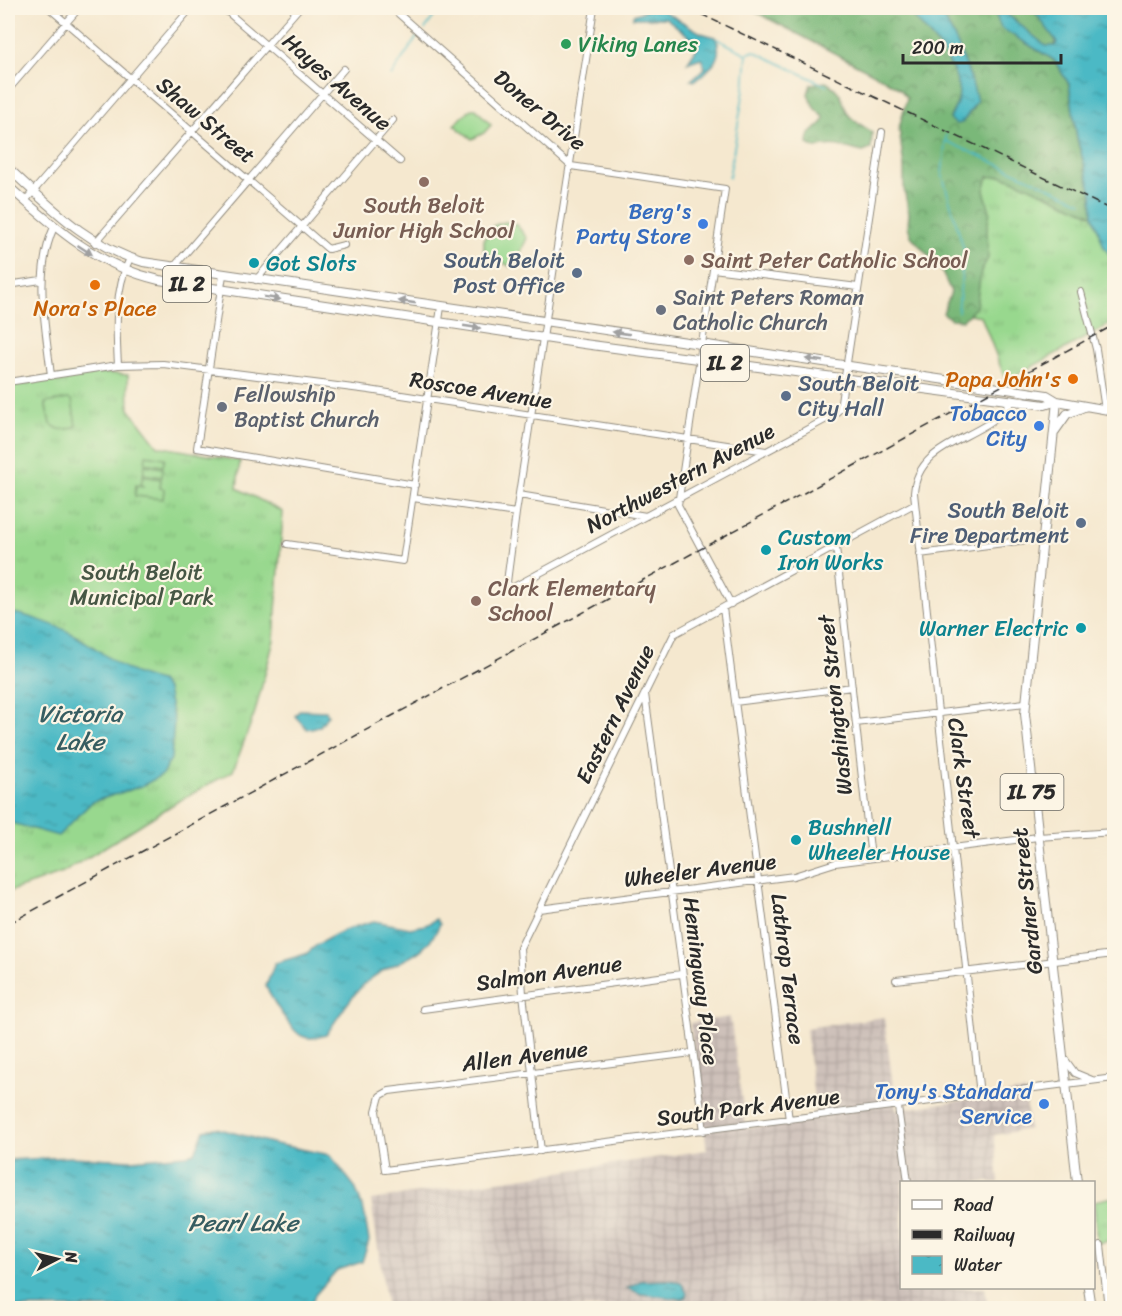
<svg xmlns="http://www.w3.org/2000/svg" width="1122" height="1316" viewBox="0 0 1122 1316" font-family="Sriracha,sans-serif">
	<defs>
		<pattern id="industrial-grid" width="8" height="8" patternUnits="userSpaceOnUse" patternTransform="scale(1.5)"><rect width="8" height="8" fill="#cec1ba"/><path d="M0 4h8M4 0v8" fill="none" stroke="#b1a6a0"/></pattern>
		<pattern id="grass-tufts" width="24" height="20" patternUnits="userSpaceOnUse" patternTransform="scale(1.5)"><rect width="24" height="20" fill="#98d88e"/><path d="M3 7l-1-3M5 7V3M7 7l1-3M15 17l-1-3M17 17v-4M19 17l1-3" fill="none" stroke="#83ba7b"/></pattern>
		<pattern id="forest-crowns" width="20" height="18" patternUnits="userSpaceOnUse" patternTransform="scale(1.5)"><rect width="20" height="18" fill="#7ab879"/><path d="M2 6a3 3 0 1 1 6 0M12 15a3 3 0 1 1 6 0" fill="none" stroke="#649663"/></pattern>
		<pattern id="water-ripples" width="26" height="14" patternUnits="userSpaceOnUse" patternTransform="scale(1.5)"><rect width="26" height="14" fill="#4bb9c5"/><path d="M2 4q2-2 4 0t4 0M15 11q2-2 4 0t4 0" fill="none" stroke="#3f97a0"/></pattern>
	</defs>
	<rect width="100%" height="100%" fill="#fcf5e5"/>
	<filter id="ink" filterUnits="userSpaceOnUse"><feTurbulence type="fractalNoise" baseFrequency=".0167" numOctaves="2"/><feDisplacementMap in="SourceGraphic" scale="12" xChannelSelector="R" yChannelSelector="G"/><feConvolveMatrix kernelMatrix="1 2 1 2 8 2 1 2 1" color-interpolation-filters="sRGB"/></filter>
	<filter id="wash" filterUnits="userSpaceOnUse"><feTurbulence type="fractalNoise" baseFrequency=".008" numOctaves="4" result="noise"/><feDisplacementMap in="SourceGraphic" scale="24" xChannelSelector="R" yChannelSelector="G"/><feGaussianBlur stdDeviation="1.35" result="paint"/><feColorMatrix in="noise" values="0 0 0 0 0 0 0 0 0 0 0 0 0 0 0 0 0 1.4 0 .05"/><feComposite in="paint" operator="in"/></filter>
	<g filter="url(#wash)">
		<rect width="100%" height="100%" fill="#f5e8cf"/>
		<!-- industrial -->
		<path fill="url(#industrial-grid)" d="M730,1017l16,111 70,-10 -10,-90 78,-11 12,93 129,-19 4,38 -35,6 5,47h-97v106h83l3,20h-601l-16,-108 336,-50 -17,-127z"/>
		<!-- grass -->
		<path fill="url(#grass-tufts)" stroke="#62825c" stroke-width="1.5" d="M1046,56l66,205h2v61l-108,59 -25,-65 -23,-4 -13,-159z
			M94,372l34,3 1,34 29,37 82,15 -3,27 46,24 -9,128 -19,72 -22,59 -56,31 -114,71 -55,19v-508z
			M1114,1197v43l-17,3 -3,-42z"/>
		<!-- forest -->
		<path fill="url(#forest-crowns)" stroke="#527252" stroke-width="1.5" d="M748,8h157c19,20 60,62 53,93 -2,6 -6,11 -8,17l22,-7 4,-10c-5,-26 -23,-76 -41,-93h58l8,20 53,32 15,24 8,55 15,54 1,22 -77,-34 -14,-5 -14,1 -4,13 6,21 -3,17 1,30 -7,13 -5,36 -13,13 -12,-1 -8,-6 8,-21 -10,-22 -30,-34 -3,-10 1,-13 -5,-24v-21l-5,-40 8,-30 -7,-9 -18,-11z
			M1005,8h27l23,30v8h-10l-38,-32z
			M826,82c18,11 14,16 22,32 5,8 17,12 24,19l-1,16 -8,3c-18,-4 -29,-10 -47,-4l-8,-4 1,-9 14,-13 1,-5 -9,-8 -7,-15 3,-10z"/>
		<!-- garden -->
		<path fill="#98d88e" stroke="#62825c" stroke-width="1.5" d="M471,109h5l15,16 -7,8 -12,6 -18,-14z
			M505,222l11,2 11,14 -12,27 -4,2 -27,-15v-13l9,-13z
			M68,399l4,1 4,26c-11,5 -18,5 -26,-3l-5,-20z
			M146,455l19,3 -2,8 -18,-3z
			M145,465l18,3 -1,9 -19,-3z
			M143,476l18,3 -1,9 4,1 -1,10 -28,-3 1,-11 8,1 -3,-1z"/>
		<!-- water -->
		<path fill="url(#water-ripples)" stroke="#3b7278" stroke-width="1.5" d="M639,8h20l42,25 14,4c11,19 -7,35 -21,44l-3,-1 14,-12 -4,-10 -14,5 10,-15 -1,-10 -6,-1 -24,-19h-33v-3l14,-5z
			M905,8h30c18,17 36,68 42,93l-15,22 -6,1 -6,-5c2,-7 6,-12 8,-18 7,-31 -34,-73 -53,-93z
			M993,8h12l2,6 39,32h9l2,-4 -25,-34h82v253l-10,-14 -11,-32 -1,-22 -15,-55 -8,-54 -15,-24 -53,-32z
			M8,612c16,2 52,14 66,23 34,19 45,37 86,46l7,9 7,32 -3,37 -9,16 -20,11 -50,16 -34,34 -50,-14z
			M300,710l26,1 2,4 -8,11 -13,3 -12,-13z
			M436,919l4,5c-17,38 -42,33 -71,56 -18,15 -30,36 -43,55 -7,2 -16,5 -24,1 -10,-4 -32,-39 -36,-50l9,-23 31,-9 12,-10 26,-14 30,-9 36,7 16,-3z
			M216,1128l55,15 59,12 25,32 9,24 5,30 -7,21 -25,8 -22,25 -6,13h-301v-148l63,-3 61,3 54,-5 9,-2 9,-23z
			M668,1280l13,2 6,11 -1,4 -4,2 -41,-5 -14,-6 13,-7z"/>
		<g fill="none" stroke-linecap="round" stroke-linejoin="round">
			<!-- stream -->
			<path stroke="#4bb9c5" stroke-width="1.5" d="M425,29l15,-21
				M717,39l30,15 -3,36 -15,87
				M747,54l7,-3 73,35
				M391,76l26,-39
				M946,135l-4,39 22,76 -6,62
				M946,141l136,61"/>
		</g>
	</g>
	<g filter="url(#ink)">
		<g fill="none" stroke-linecap="round" stroke-linejoin="round">
			<!-- minor casing -->
			<g stroke="#908a7d" stroke-width="8">
				<path id="minor" d="M49,8l279,241 16,-4
					M223,8l177,153
					M392,8l179,158 154,23 -47,316 53,99
					M594,8l-78,505 -9,69 3,7 322,-173 8,-7 42,-277
					M8,90l71,-82
					M25,201l166,-193
					M95,243l204,-235
					M173,268l171,-199
					M713,269l145,18
					M223,275l-26,173 218,37
					M256,280l137,-160
					M8,285l33,-5
					M1081,292l15,57 9,61
					M118,365c-2,-34 -4,-75 12,-107
					M51,376c-5,-49 -18,-102 3,-149
					M8,382l110,-17 45,-1 206,26 397,61
					M519,495l127,21
					M413,498l103,15
					M287,544l116,17 38,-254
					M836,547l35,311
					M920,554l122,-16
					M723,608l66,512
					M645,694l59,437
					M735,702l117,-15
					M856,723l169,-20
					M539,909l255,-33 41,-13 203,-26 76,-5
					M896,980l218,-26
					M423,1009l258,-35
					M692,1053l-303,38 -9,5 -4,15 9,59 729,-92
					M1064,1058l11,15 17,7
					M980,1095l-66,-602c3,-42 44,-50 75,-70 9,-6 16,-14 24,-22
					M898,1107l10,75
					M541,1151l-18,-157 -3,-46 154,-314 240,-130
					M1101,1245l7,63"/>
			</g>
			<!-- major casing -->
			<g stroke="#908a7d" stroke-width="10">
				<path id="major" d="M8,168c42,38 79,78 135,94l904,133 10,6 57,10
					M8,186c46,41 89,80 151,94l425,64 461,61 12,-4
					M1057,401l-32,313 52,468
					M1055,431l12,-17 17,-7
					M1088,1288l3,20"/>
			</g>
			<!-- minor -->
			<use href="#minor" stroke="#fff" stroke-width="6"/>
			<!-- major -->
			<use href="#major" stroke="#fff" stroke-width="8"/>
			<!-- rail -->
			<path stroke="#2b2b2b" stroke-width="1.5" stroke-dasharray="9 4.5" stroke-linecap="butt" d="M688,8l426,203
				M8,924l1106,-599"/>
		</g>
		<!-- one-way arrows -->
		<defs><path id="oneway-solid" d="M-6-.8H1V-3.2L6.5 0L1 3.2V.8H-6Z" transform="scale(1.5)"/></defs>
		<g fill="#a0a0a0">
			<use href="#oneway-solid" transform="translate(85 250) rotate(33)"/>
			<use href="#oneway-solid" transform="translate(272 298) rotate(9)"/>
			<use href="#oneway-solid" transform="translate(407 302) rotate(-172)"/>
			<use href="#oneway-solid" transform="translate(472 327) rotate(8)"/>
			<use href="#oneway-solid" transform="translate(621 333) rotate(-172)"/>
			<use href="#oneway-solid" transform="translate(814 360) rotate(-172)"/>
		</g>
	</g>
	<!-- markers -->
	<circle fill="#2e9e5b" stroke="#fcf5e5" stroke-width="2" cx="566" cy="44" r="6"/>
	<g fill="#8d6e63" stroke="#fcf5e5" stroke-width="2">
		<circle cx="424" cy="182" r="6"/>
		<circle cx="689" cy="260" r="6"/>
		<circle cx="476" cy="601" r="6"/>
	</g>
	<g fill="#3f7fe0" stroke="#fcf5e5" stroke-width="2">
		<circle cx="703" cy="224" r="6"/>
		<circle cx="1039" cy="426" r="6"/>
		<circle cx="1044" cy="1104" r="6"/>
	</g>
	<g fill="#0f9aa8" stroke="#fcf5e5" stroke-width="2">
		<circle cx="254" cy="263" r="6"/>
		<circle cx="766" cy="550" r="6"/>
		<circle cx="1081" cy="628" r="6"/>
		<circle cx="796" cy="840" r="6"/>
	</g>
	<g fill="#5c6f8a" stroke="#fcf5e5" stroke-width="2">
		<circle cx="577" cy="273" r="6"/>
		<circle cx="786" cy="396" r="6"/>
		<circle cx="1081" cy="523" r="6"/>
	</g>
	<g fill="#e8710a" stroke="#fcf5e5" stroke-width="2">
		<circle cx="95" cy="285" r="6"/>
		<circle cx="1073" cy="379" r="6"/>
	</g>
	<g fill="#6b7280" stroke="#fcf5e5" stroke-width="2">
		<circle cx="661" cy="310" r="6"/>
		<circle cx="222" cy="407" r="6"/>
	</g>
	<g text-anchor="middle" dominant-baseline="central" stroke-width="4.5" stroke-linejoin="round" paint-order="stroke">
		<!-- shield labels -->
		<g fill="#fcf5e5" stroke="#6a6863" stroke-width="1.5">
			<rect x="163" y="266" width="48" height="36" rx="4.5"/>
			<rect x="701" y="345" width="48" height="36" rx="4.5"/>
			<rect x="1000.5" y="774" width="63" height="36" rx="4.5"/>
		</g>
		<g font-size="21" font-weight="bold" fill="#2b2b2b">
			<text x="187" y="284">IL 2</text>
			<text x="725" y="363">IL 2</text>
			<text x="1032" y="792">IL 75</text>
		</g>
		<!-- leisure labels -->
		<g font-size="22" fill="#27864d" stroke="#fcf5e5" text-anchor="start">
			<text x="578" y="44">Viking Lanes</text>
		</g>
		<!-- street labels -->
		<g font-size="22" fill="#2b2b2b" stroke="#fcf5e5">
			<text transform="translate(337 82) rotate(41)">Hayes Avenue</text>
			<text transform="translate(540 110) rotate(40)">Doner Drive</text>
			<text transform="translate(206 120) rotate(40)">Shaw Street</text>
			<text transform="translate(481 390) rotate(9)">Roscoe Avenue</text>
			<text transform="translate(680 478) rotate(-28)">Northwestern Avenue</text>
			<text transform="translate(835 705) rotate(-96)">Washington Street</text>
			<text transform="translate(615 714) rotate(-64)">Eastern Avenue</text>
			<text transform="translate(964 778) rotate(82)">Clark Street</text>
			<text transform="translate(700 870) rotate(-7)">Wheeler Avenue</text>
			<text transform="translate(1027 901) rotate(-96)">Gardner Street</text>
			<text transform="translate(788 969) rotate(83)">Lathrop Terrace</text>
			<text transform="translate(549 973) rotate(-8)">Salmon Avenue</text>
			<text transform="translate(701 981) rotate(83)">Hemingway Place</text>
			<text transform="translate(525 1056) rotate(-7)">Allen Avenue</text>
			<text transform="translate(748 1107) rotate(-7)">South Park Avenue</text>
		</g>
		<!-- education labels -->
		<g font-size="22" fill="#785e54" stroke="#fcf5e5" text-anchor="start">
			<text x="424" y="205" text-anchor="middle">South Beloit<tspan x="424" dy="25">Junior High School</tspan></text>
			<text x="701" y="260">Saint Peter Catholic School</text>
			<text x="488" y="588">Clark Elementary<tspan x="488" dy="25">School</tspan></text>
		</g>
		<!-- shop labels -->
		<g font-size="22" fill="#366cbe" stroke="#fcf5e5" text-anchor="end">
			<text x="691" y="211">Berg's<tspan x="691" dy="25">Party Store</tspan></text>
			<text x="1027" y="413">Tobacco<tspan x="1027" dy="25">City</tspan></text>
			<text x="1032" y="1091">Tony's Standard<tspan x="1032" dy="25">Service</tspan></text>
		</g>
		<!-- service labels -->
		<g font-size="22" fill="#4e5e75" stroke="#fcf5e5" text-anchor="end">
			<text x="565" y="260">South Beloit<tspan x="565" dy="25">Post Office</tspan></text>
			<text x="798" y="383" text-anchor="start">South Beloit<tspan x="798" dy="25">City Hall</tspan></text>
			<text x="1069" y="510">South Beloit<tspan x="1069" dy="25">Fire Department</tspan></text>
		</g>
		<!-- culture labels -->
		<g font-size="22" fill="#0d838f" stroke="#fcf5e5" text-anchor="start">
			<text x="266" y="263">Got Slots</text>
			<text x="778" y="537">Custom<tspan x="778" dy="25">Iron Works</tspan></text>
			<text x="1069" y="628" text-anchor="end">Warner Electric</text>
			<text x="808" y="827">Bushnell<tspan x="808" dy="25">Wheeler House</tspan></text>
		</g>
		<!-- worship labels -->
		<g font-size="22" fill="#5b616d" stroke="#fcf5e5" text-anchor="start">
			<text x="673" y="297">Saint Peters Roman<tspan x="673" dy="25">Catholic Church</tspan></text>
			<text x="234" y="394">Fellowship<tspan x="234" dy="25">Baptist Church</tspan></text>
		</g>
		<!-- food labels -->
		<g font-size="22" fill="#c56008" stroke="#fcf5e5">
			<text x="95" y="308">Nora's Place</text>
			<text x="1061" y="379" text-anchor="end">Papa John's</text>
		</g>
		<!-- park labels -->
		<g font-size="22" fill="#465644" stroke="#fcf5e5">
			<text x="142" y="572">South Beloit<tspan x="142" dy="25">Municipal Park</tspan></text>
		</g>
		<!-- water labels -->
		<g font-size="24" font-style="italic" fill="#365d61" stroke="#fcf5e5">
			<text x="80" y="714">Victoria<tspan x="80" dy="28">Lake</tspan></text>
			<text x="243" y="1223">Pearl Lake</text>
		</g>
	</g>
	<!-- margin -->
	<rect width="1122" height="1316" fill="none" stroke="#fcf5e5" stroke-width="30"/>
	<!-- legend -->
	<rect x="900" y="1181" width="195" height="108" fill="#fcf5e5" stroke="#a8a49b" stroke-width="1.5"/>
	<rect x="912" y="1200" width="30" height="9" fill="#ffffff" stroke="#a8a49b" stroke-width="1.5"/>
	<text x="954" y="1211" font-size="18" fill="#2b2b2b">Road</text>
	<rect x="912" y="1230" width="30" height="9" fill="#2b2b2b" stroke="#a8a49b" stroke-width="1.5"/>
	<text x="954" y="1241" font-size="18" fill="#2b2b2b">Railway</text>
	<rect x="912" y="1256" width="30" height="18" fill="url(#water-ripples)" stroke="#a8a49b" stroke-width="1.5"/>
	<text x="954" y="1271" font-size="18" fill="#2b2b2b">Water</text>
	<!-- north arrow -->
	<g transform="translate(57 1259) rotate(83)" stroke="#fcf5e5" stroke-width="4.5" paint-order="stroke">
	<path d="M0-4.5L10 22L0 15L-10 22Z" fill="#2b2b2b"/>
	<text y="-9" font-size="16" font-weight="bold" text-anchor="middle" fill="#2b2b2b">N</text>
	</g>
	<!-- scale -->
	<path d="M903 54v9h158v-9" fill="none" stroke="#2b2b2b" stroke-width="3"/>
	<text x="912" y="54" font-size="18" fill="#2b2b2b" stroke="#fcf5e5" stroke-width="4.5" paint-order="stroke">200 m</text>
</svg>
